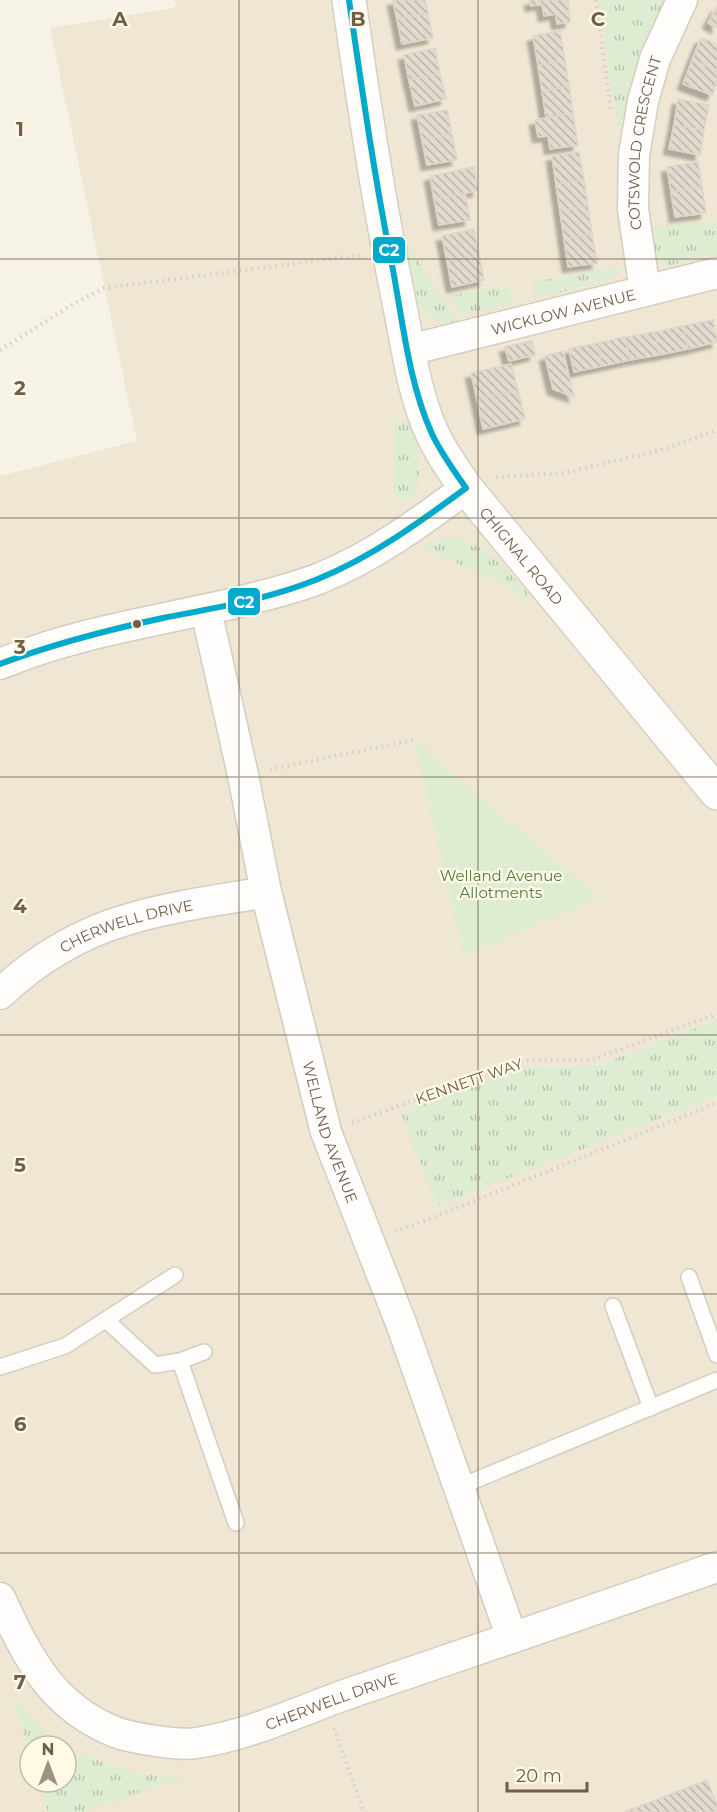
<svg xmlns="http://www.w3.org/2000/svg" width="717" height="1812" viewBox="0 0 717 1812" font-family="Montserrat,sans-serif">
	<defs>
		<pattern id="grass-tufts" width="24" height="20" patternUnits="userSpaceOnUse" patternTransform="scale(1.5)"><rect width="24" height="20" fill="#deedd1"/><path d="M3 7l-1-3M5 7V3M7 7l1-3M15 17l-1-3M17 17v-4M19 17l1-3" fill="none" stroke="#b8c3ac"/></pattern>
		<pattern id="building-back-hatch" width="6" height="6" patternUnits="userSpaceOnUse" patternTransform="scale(1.5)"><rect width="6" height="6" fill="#e2dace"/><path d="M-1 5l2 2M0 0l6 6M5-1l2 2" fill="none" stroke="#bcb4a9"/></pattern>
		<filter id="shadow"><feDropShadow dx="-5.5" dy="5.5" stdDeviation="1.5" flood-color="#0004"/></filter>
	</defs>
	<rect width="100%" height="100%" fill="#f6f2e6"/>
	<!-- residential -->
	<path fill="#efe6d3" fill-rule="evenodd" d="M174,0h543v1020l-122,46 -75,1 -82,138 279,-109v716h-717v-1336l137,-35 -87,-413 128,-21zM30,1746h36v36h-36z"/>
	<!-- grass -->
	<path fill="url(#grass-tufts)" d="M599,0h65l-15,35 -18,51 -7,39h-7z
		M717,221v33l-46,11c-21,2 -17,-23 -17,-38z
		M407,244l49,73 1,6c-5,0 -10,1 -15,0 -29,-6 -33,-56 -35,-79z
		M621,266l-5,10 -16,7 -64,15 -3,-16z
		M509,285l4,19 -47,10h-3l-15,-18z
		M394,419l18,2c5,23 16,63 -5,81l-13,-7z
		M439,538h21l28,14 41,41 -7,8 -14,-15 -84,-38z
		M717,1020v76l-279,110 -37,-93 120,-46 74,-1z
		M11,1694l25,29 35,26 37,15 33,10 41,3 -98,35h-36l-9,-30h27v-36h-36v7z"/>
	<!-- garden -->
	<path fill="#deedd1" d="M414,740l185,158 -135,58z"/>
	<!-- building -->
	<path fill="url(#building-back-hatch)" stroke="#dfd6c9" stroke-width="1.5" filter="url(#shadow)" d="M393,0h32l3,13 -31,6z
		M530,0h38l2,22 -13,2 -1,-10 -12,2 -2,-12 -11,2z
		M717,7v21l-9,-5z
		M428,13l5,25 -31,6 -5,-25z
		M560,31l5,30 -27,4 -5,-29z
		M701,38l16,6v26l-25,-10z
		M435,48l5,26 -31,6 -5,-25z
		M692,60l25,10v11l-5,14 -29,-11z
		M565,61l4,25 -27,5 -4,-26z
		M440,74l6,25 -31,7 -6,-26z
		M569,86l4,27 -27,4 -4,-26z
		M678,99l31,6 -5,25 -30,-5z
		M447,110l5,24 -30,6 -5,-25z
		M573,113l5,32 -28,4 -2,-13 -10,1 -3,-17z
		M674,125l30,5 -4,25 -31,-6z
		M452,134l5,26 -30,5 -5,-25z
		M579,152l5,28 -28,4 -4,-28z
		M698,162l4,25 -31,5 -4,-25z
		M474,167l4,24 -44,8 -4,-23z
		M584,180l4,26 -28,5 -4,-27z
		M702,187l4,26 -31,4 -4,-25z
		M465,193l5,27 -31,5 -5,-26z
		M588,206l4,28 -28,5 -4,-28z
		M474,229l5,26 -32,6 -5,-25z
		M592,234l5,29 -29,4 -4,-28z
		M479,255l5,25 -32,7 -5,-26z
		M713,320l4,22 -29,7 -5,-23z
		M683,326l5,23 -29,6 -4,-23z
		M655,332l4,23 -29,5 -5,-23z
		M625,337l5,23 -28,6 -4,-23z
		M532,341l3,14 -26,6 -4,-14z
		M598,343l4,23 -28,6 -5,-23z
		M563,351l11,46 -21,-8 -8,-33z
		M511,364l7,26 -41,9 -6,-26z
		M518,390l7,29 -42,10 -6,-30z
		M707,1780l10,25v7h-92z"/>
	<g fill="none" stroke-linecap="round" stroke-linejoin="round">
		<!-- lane casing -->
		<g stroke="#d4cdc2" stroke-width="18">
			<path id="lane" d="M689,1277l28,78
				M613,1306l38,102
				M106,1320l49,45 25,-4 24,-9
				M180,1361l56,162
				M0,1367l65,-21 110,-71
				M459,1487l258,-107"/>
		</g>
		<!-- street casing -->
		<g stroke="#d4cdc2" stroke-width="33">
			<g id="street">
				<path id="s1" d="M645,291l-12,-82 1,-54 9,-54 12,-42 27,-59"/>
				<path id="s2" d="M409,350l308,-77"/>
				<path id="s3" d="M206,610l37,165 23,117 60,240 75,191 111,315"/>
				<path d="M0,664c76,-32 159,-43 239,-62 26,-7 53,-13 79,-23 55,-22 101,-56 148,-91"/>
				<path id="s4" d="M0,994c34,-33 80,-61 126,-74 45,-14 94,-20 140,-28"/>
				<path id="s5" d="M0,1598c28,60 51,108 115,134 16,6 64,14 81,11 56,-8 107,-34 160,-52 120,-41 241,-82 361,-124"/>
			</g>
		</g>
		<!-- secondary casing -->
		<g stroke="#d6cfc3" stroke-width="36">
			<g id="secondary">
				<path id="s6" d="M349,0c14,100 29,198 49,297 9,42 14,88 31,129 9,22 23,42 37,62l251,305"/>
			</g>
		</g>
		<!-- path -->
		<path stroke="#d7d0c8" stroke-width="4" stroke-dasharray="1.5 4.5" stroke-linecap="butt" d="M596,0l15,112
			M0,350l75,-47 29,-15 258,-33
			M496,477l68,-4 101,-24 52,-19
			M270,769l144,-29
			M352,1123l168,-62 74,-2 123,-45
			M395,1231l32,-11 290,-117
			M334,1728l30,84"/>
		<!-- lane -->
		<use href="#lane" stroke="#fefdfb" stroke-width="15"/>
		<!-- street -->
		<use href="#street" stroke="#fefdfb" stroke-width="30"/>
		<!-- secondary -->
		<use href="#secondary" stroke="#fefdfb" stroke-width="33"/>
		<!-- bus-1 casing -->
		<g stroke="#fff9e6" stroke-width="10">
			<path id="bus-1" d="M349,0c13,90 26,181 44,270 10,54 16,113 39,164 9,19 22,37 34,54
				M0,664c53,-20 107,-34 163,-46 52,-10 106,-19 155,-39 54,-22 102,-57 148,-91"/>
		</g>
		<!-- bus-1 -->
		<use href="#bus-1" stroke="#00a9ce" stroke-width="6"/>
	</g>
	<!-- grid -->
	<path fill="none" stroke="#725d48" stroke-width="1.5" stroke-opacity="0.55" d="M239,0v1812M478,0v1812M0,259h717M0,518h717M0,777h717M0,1035h717M0,1294h717M0,1553h717"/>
	<!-- markers -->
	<circle fill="#725d48" stroke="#fff9e6" stroke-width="2" cx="137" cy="624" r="5"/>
	<g text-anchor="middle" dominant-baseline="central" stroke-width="4.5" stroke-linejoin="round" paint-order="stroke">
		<!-- street labels -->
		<g font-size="15" fill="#725d48" stroke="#fff9e6">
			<text stroke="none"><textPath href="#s1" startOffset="150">COTSWOLD CRESCENT</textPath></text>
			<text stroke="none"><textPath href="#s2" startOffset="159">WICKLOW AVENUE</textPath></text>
			<text stroke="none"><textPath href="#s6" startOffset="594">CHIGNAL ROAD</textPath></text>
			<text stroke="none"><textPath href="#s4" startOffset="146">CHERWELL DRIVE</textPath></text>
			<text transform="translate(469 1081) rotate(-19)">KENNETT WAY</text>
			<text stroke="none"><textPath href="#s3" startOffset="537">WELLAND AVENUE</textPath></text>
			<text stroke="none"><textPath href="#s5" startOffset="406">CHERWELL DRIVE</textPath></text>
		</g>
		<!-- park labels -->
		<g font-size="15" fill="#4d7e42" stroke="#fff9e6">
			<text x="501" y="875">Welland Avenue<tspan x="501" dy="17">Allotments</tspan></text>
		</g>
	</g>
	<g font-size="20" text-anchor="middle" font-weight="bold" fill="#725d48" stroke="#fff9e6" stroke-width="4.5" stroke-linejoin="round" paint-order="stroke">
		<text x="120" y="26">A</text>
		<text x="358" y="26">B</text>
		<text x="598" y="26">C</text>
		<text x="20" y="136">1</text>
		<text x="20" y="395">2</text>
		<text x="20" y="654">3</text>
		<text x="20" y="913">4</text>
		<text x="20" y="1172">5</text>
		<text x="20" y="1431">6</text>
		<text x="20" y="1689">7</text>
	</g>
	<g stroke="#fff9e6" stroke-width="2">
		<rect x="372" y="236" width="34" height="28" rx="6" fill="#00a9ce"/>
		<rect x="227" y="587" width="34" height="29" rx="6" fill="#00a9ce"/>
	</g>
	<g font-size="16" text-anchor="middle" font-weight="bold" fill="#fff">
		<text x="389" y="256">C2</text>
		<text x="244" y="608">C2</text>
	</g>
	<!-- north arrow -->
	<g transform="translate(48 1764)"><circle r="28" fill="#fff9e6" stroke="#c7bba7" stroke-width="1.5"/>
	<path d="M0-4.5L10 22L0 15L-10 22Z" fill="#a0917f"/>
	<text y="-9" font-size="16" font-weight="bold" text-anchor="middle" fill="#725d48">N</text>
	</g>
	<!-- scale -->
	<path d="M507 1782v9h80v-9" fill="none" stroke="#725d48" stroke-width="3"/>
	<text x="516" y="1782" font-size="18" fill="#725d48" stroke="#fff9e6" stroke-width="4.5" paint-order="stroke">20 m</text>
</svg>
